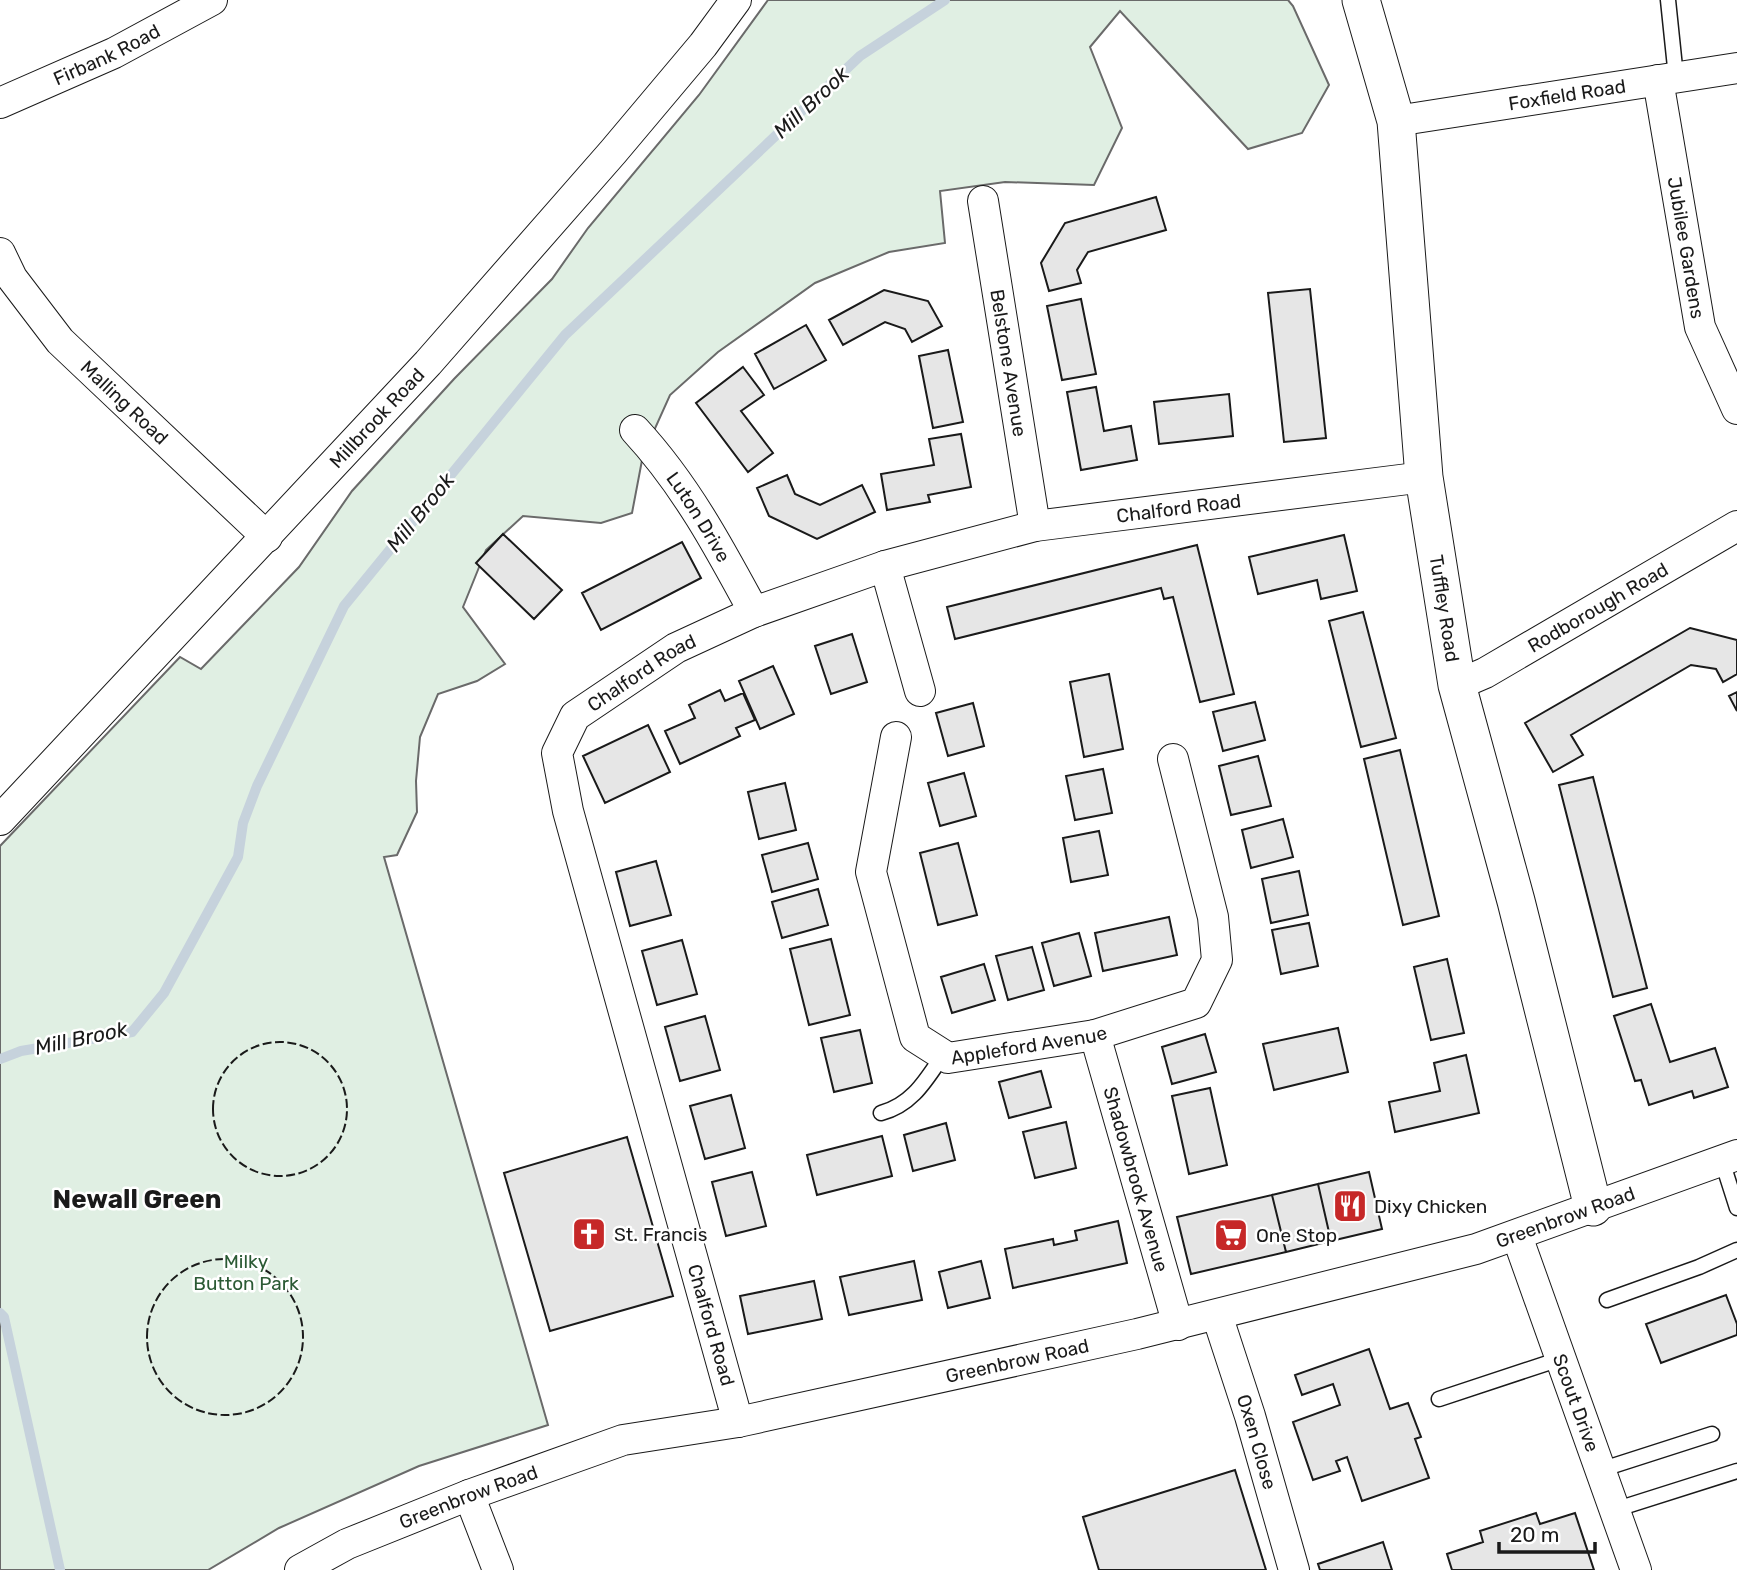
<svg xmlns="http://www.w3.org/2000/svg" width="1737" height="1570" viewBox="0 0 1737 1570" font-family="Rubik,sans-serif">
	<rect width="100%" height="100%" fill="#fff"/>
	<!-- green -->
	<path fill="#e0efe3" stroke="#6a6a6a" stroke-width="2" d="M768,0h520l5,6 36,79 -27,48 -54,16 -128,-138 -30,36 32,81 -28,57 -89,-3 -65,9 5,52 -56,9 -74,31 -97,69 -48,43 -27,60 -11,58 -31,10 -78,-7 -37,34 -23,57 42,57 -28,17 -39,13 -18,43 -4,44 1,31 -20,43 -13,2 164,568 -129,41 -140,62 -71,42h-208v-724l180,-189 21,12 98,-102 53,-76 102,-112 98,-100 36,-51 111,-133z"/>
	<g fill="none" stroke-linecap="round" stroke-linejoin="round">
		<!-- stream -->
		<path stroke="#c6d2dc" stroke-width="10" d="M0,1059l21,-8 111,-19 32,-39 74,-136 5,-34 14,-37 87,-180 221,-271 295,-279 85,-56
			M0,1313l4,4 56,253"/>
	</g>
	<!-- building -->
	<path fill="#e6e6e6" stroke="#1a1a1a" stroke-width="2" d="M1156,197l10,33 -78,22 -11,18 4,13 -32,8 -8,-28 24,-40z
		M1310,289l16,149 -42,4 -16,-149z
		M884,290l44,11 14,25 -30,16 -7,-13 -20,-7 -42,23 -14,-25z
		M1081,299l15,75 -34,6 -15,-74z
		M806,325l20,35 -52,29 -19,-35z
		M948,350l15,72 -30,6 -14,-72z
		M743,367l21,28 -23,16 32,42 -25,19 -52,-69z
		M1096,387l8,44 27,-5 6,34 -56,10 -14,-78z
		M1229,394l4,42 -74,8 -5,-42z
		M961,434l10,53 -43,8 2,7 -43,8 -6,-36 53,-9 -5,-26z
		M787,475l8,19 25,11 42,-20 13,27 -58,27 -48,-23 -12,-28z
		M503,534l59,56 -28,29 -58,-56z
		M1344,535l13,56 -36,8 -4,-19 -59,14 -9,-37z
		M682,542l19,36 -100,52 -19,-37z
		M1197,545l37,149 -34,8 -27,-105 -9,2 -3,-11 -206,51 -8,-32z
		M1363,612l33,126 -35,9 -32,-126z
		M1690,628l47,12v34l-14,8 -7,-13 -25,-4 -120,70 12,20 -30,17 -28,-49z
		M852,634l15,48 -36,12 -16,-48z
		M773,666l21,48 -34,15 -21,-48z
		M1109,674l14,75 -39,8 -14,-75z
		M720,690l5,11 18,-8 12,27 -19,8 4,8 -60,28 -15,-33 30,-13 -6,-13z
		M1737,692v19l-8,-15z
		M1255,702l10,38 -42,11 -10,-39z
		M973,703l11,43 -36,10 -12,-43z
		M648,725l22,47 -65,31 -22,-47z
		M1400,750l39,166 -36,9 -39,-166z
		M1258,756l13,50 -40,9 -12,-49z
		M1103,769l9,44 -37,7 -9,-44z
		M964,773l12,43 -36,10 -12,-43z
		M1593,777l54,211 -34,9 -54,-212z
		M785,783l11,47 -37,9 -11,-47z
		M1283,819l10,38 -42,11 -9,-38z
		M1099,831l9,44 -37,7 -8,-44z
		M808,843l10,36 -46,13 -10,-37z
		M958,843l19,72 -39,10 -18,-72z
		M656,861l15,54 -41,11 -14,-54z
		M1299,871l9,44 -37,8 -9,-44z
		M818,889l10,36 -46,13 -10,-36z
		M1169,917l8,38 -74,16 -8,-38z
		M1309,923l9,43 -37,8 -9,-44z
		M1079,933l12,43 -37,10 -12,-43z
		M831,939l19,76 -41,10 -19,-76z
		M682,940l15,54 -40,11 -15,-54z
		M1032,947l12,43 -36,10 -12,-44z
		M1447,959l17,74 -33,7 -17,-73z
		M984,964l11,36 -43,13 -11,-36z
		M1651,1004l19,58 45,-14 13,39 -34,11 -2,-7 -43,14 -8,-25 -6,1 -21,-65z
		M705,1016l15,54 -40,11 -15,-54z
		M1338,1028l10,44 -74,18 -11,-46z
		M860,1030l12,53 -38,9 -13,-54z
		M1205,1034l11,38 -44,12 -10,-37z
		M1466,1055l13,58 -84,19 -6,-30 51,-11 -6,-28z
		M1041,1071l10,36 -42,11 -10,-36z
		M1210,1088l17,77 -38,9 -17,-78z
		M731,1095l14,53 -40,11 -15,-53z
		M1066,1122l10,46 -41,10 -12,-46z
		M946,1123l9,37 -42,11 -9,-36z
		M882,1136l10,40 -75,19 -10,-40z
		M627,1137l46,159 -123,35 -46,-158z
		M752,1172l14,54 -40,10 -14,-54z
		M1369,1172l13,57 -51,12 -13,-57z
		M1318,1184l13,57 -45,11 -14,-57z
		M1272,1195l14,57 -95,22 -14,-57z
		M1118,1221l9,42 -114,25 -8,-39 48,-10 1,6 23,-5 -2,-9z
		M914,1261l8,39 -73,15 -9,-38z
		M981,1261l9,37 -42,10 -9,-36z
		M814,1281l8,38 -74,15 -8,-38z
		M1726,1295l11,29v11l-76,28 -15,-39z
		M1369,1349l21,60 18,-6 13,34 -6,2 14,39 -67,23 -15,-44 -11,4 4,10 -27,9 -20,-58 47,-17 -7,-21 -31,11 -7,-20z
		M1235,1470l31,100h-167l-16,-53z
		M1536,1513l4,11 35,-11 19,57h-142l-5,-16 36,-12 -3,-11z
		M1383,1542l9,28h-72l-2,-6z"/>
	<g fill="none" stroke-linecap="round" stroke-linejoin="round">
		<!-- service casing -->
		<g stroke="#1a1a1a" stroke-width="17">
			<path id="service" d="M1668,0l8,77
				M881,1113c31,-8 45,-33 62,-58
				M1722,1161l15,47
				M1607,1300l92,-33 38,-17
				M1439,1399l121,-40
				M1600,1470l112,-36
				M1614,1510l123,-39"/>
		</g>
		<!-- minor casing -->
		<g stroke="#1a1a1a" stroke-width="32">
			<g id="minor">
				<path id="s1" d="M1658,80l42,247 37,82"/>
				<path id="s2" d="M0,103l114,-50 98,-53"/>
				<path id="s3" d="M1396,121l341,-53"/>
				<path id="s4" d="M983,201l52,325"/>
				<path id="s5" d="M0,253l12,25 48,63 207,196"/>
				<path id="s6" d="M635,430c50,54 84,117 119,182"/>
				<path d="M885,566l35,125"/>
				<path id="s7" d="M1457,685l28,-12 252,-147"/>
				<path id="s8" d="M896,737l-25,135 44,165 33,21 147,-23 101,-32 21,-43 -4,-43 -40,-158"/>
				<path id="s9" d="M0,820l428,-457 185,-211 90,-107 33,-45"/>
				<path id="s10" d="M1095,1035l83,290"/>
				<path id="s11" d="M1517,1236l119,334"/>
				<path id="s12" d="M1217,1315l33,101 44,154"/>
				<path id="s13" d="M738,1422l-170,-611 -11,-58 18,-37 101,-68 78,-36 131,-46 150,-40 389,-49"/>
				<path d="M469,1495l29,75"/>
				<path id="s14" d="M300,1570l47,-26 122,-49 154,-55 115,-18 399,-88 339,-85 261,-94"/>
			</g>
		</g>
		<!-- tertiary casing -->
		<g stroke="#1a1a1a" stroke-width="39">
			<g id="tertiary">
				<path id="s15" d="M1361,0l35,121 28,356 33,208 59,216 77,306"/>
			</g>
		</g>
		<!-- service -->
		<use href="#service" stroke="#fff" stroke-width="14"/>
		<!-- minor -->
		<use href="#minor" stroke="#fff" stroke-width="30"/>
		<!-- tertiary -->
		<use href="#tertiary" stroke="#fff" stroke-width="37"/>
		<!-- fence -->
		<path stroke="#1a1a1a" stroke-width="2" stroke-dasharray="9 3.5" stroke-linecap="butt" d="M213 1109a67 67 0 1 1 134 0a67 67 0 1 1-134 0Z
			M147 1337a78 78 0 1 1 156 0a78 78 0 1 1-156 0Z"/>
	</g>
	<!-- icons -->
	<defs>
		<g id="restaurant-square" transform="scale(1.75)"><rect x="-9" y="-9" width="18" height="18" rx="4" fill="#c62828" stroke="#fff"/><path d="M-5-6h1v4h1v-4h1v4h1v-4h1v5L-1.5 .5V6h-2V.5L-5-1ZM5-6V6H3V1.5H1.5Q1.5-4 5-6Z" fill="#fff"/></g>
		<g id="church-square" transform="scale(1.75)"><rect x="-9" y="-9" width="18" height="18" rx="4" fill="#c62828" stroke="#fff"/><path d="M-1.2-6h2.4v3.5h3.3v2.4h-3.3V6h-2.4V-.1h-3.3v-2.4h3.3Z" fill="#fff"/></g>
		<g id="supermarket-square" transform="scale(1.75)"><rect x="-9" y="-9" width="18" height="18" rx="4" fill="#c62828" stroke="#fff"/><path d="M-6-5.5h2.5l.6 2H6L4.5 2H-2.5L-4.4-4H-6ZM-1.5 3.2a1.3 1.3 0 1 0 .1 0ZM3 3.2a1.3 1.3 0 1 0 .1 0Z" fill="#fff"/></g>
	</defs>
	<g fill-rule="evenodd">
		<use href="#restaurant-square" x="1350" y="1206"/>
		<use href="#church-square" x="589" y="1234"/>
		<use href="#supermarket-square" x="1231" y="1235"/>
	</g>
	<g text-anchor="middle" dominant-baseline="central" stroke-width="5" stroke-linejoin="round" paint-order="stroke">
		<!-- street labels -->
		<g font-size="19" fill="#1a1a1a" stroke="#fff">
			<text stroke="none"><textPath href="#s2" startOffset="117">Firbank Road</textPath></text>
			<text stroke="none"><textPath href="#s3" startOffset="173">Foxfield Road</textPath></text>
			<text stroke="none"><textPath href="#s1" startOffset="170">Jubilee Gardens</textPath></text>
			<text stroke="none"><textPath href="#s4" startOffset="164">Belstone Avenue</textPath></text>
			<text stroke="none"><textPath href="#s5" startOffset="196">Malling Road</textPath></text>
			<text stroke="none"><textPath href="#s9" startOffset="551">Millbrook Road</textPath></text>
			<text stroke="none"><textPath href="#s13" startOffset="1381">Chalford Road</textPath></text>
			<text stroke="none"><textPath href="#s6" startOffset="108">Luton Drive</textPath></text>
			<text stroke="none"><textPath href="#s7" startOffset="161">Rodborough Road</textPath></text>
			<text stroke="none"><textPath href="#s15" startOffset="616">Tuffley Road</textPath></text>
			<text stroke="none"><textPath href="#s13" startOffset="814">Chalford Road</textPath></text>
			<text stroke="none"><textPath href="#s8" startOffset="429">Appleford Avenue</textPath></text>
			<text stroke="none"><textPath href="#s10" startOffset="150">Shadowbrook Avenue</textPath></text>
			<text stroke="none"><textPath href="#s14" startOffset="1318">Greenbrow Road</textPath></text>
			<text transform="translate(711 1325) rotate(74)">Chalford Road</text>
			<text stroke="none"><textPath href="#s14" startOffset="751">Greenbrow Road</textPath></text>
			<text stroke="none"><textPath href="#s11" startOffset="177">Scout Drive</textPath></text>
			<text stroke="none"><textPath href="#s12" startOffset="133">Oxen Close</textPath></text>
			<text stroke="none"><textPath href="#s14" startOffset="184">Greenbrow Road</textPath></text>
		</g>
		<!-- poi labels -->
		<g font-size="19" fill="#1a1a1a" stroke="#fff" text-anchor="start">
			<text x="1374" y="1206">Dixy Chicken</text>
			<text x="614" y="1234">St. Francis</text>
			<text x="1256" y="1235">One Stop</text>
		</g>
		<!-- park labels -->
		<g font-size="19" fill="#2b5a34" stroke="#fff">
			<text x="246" y="1261">Milky<tspan x="246" dy="22">Button Park</tspan></text>
		</g>
		<!-- water labels -->
		<g font-size="21" font-style="italic" fill="#1a1a1a" stroke="#fff">
			<text transform="translate(811 102) rotate(-43)">Mill Brook</text>
			<text transform="translate(420 512) rotate(-51)">Mill Brook</text>
			<text transform="translate(81 1038) rotate(-12)">Mill Brook</text>
		</g>
		<!-- district labels -->
		<g font-size="26" font-weight="bold" fill="#1a1a1a" stroke="#fff">
			<text x="137" y="1199">Newall Green</text>
		</g>
	</g>
	<!-- scale -->
	<path d="M1499 1542v10h96v-10" fill="none" stroke="#1a1a1a" stroke-width="3.5"/>
	<text x="1510" y="1542" font-size="21" fill="#1a1a1a" stroke="#ffffff" stroke-width="5" paint-order="stroke">20 m</text>
</svg>
